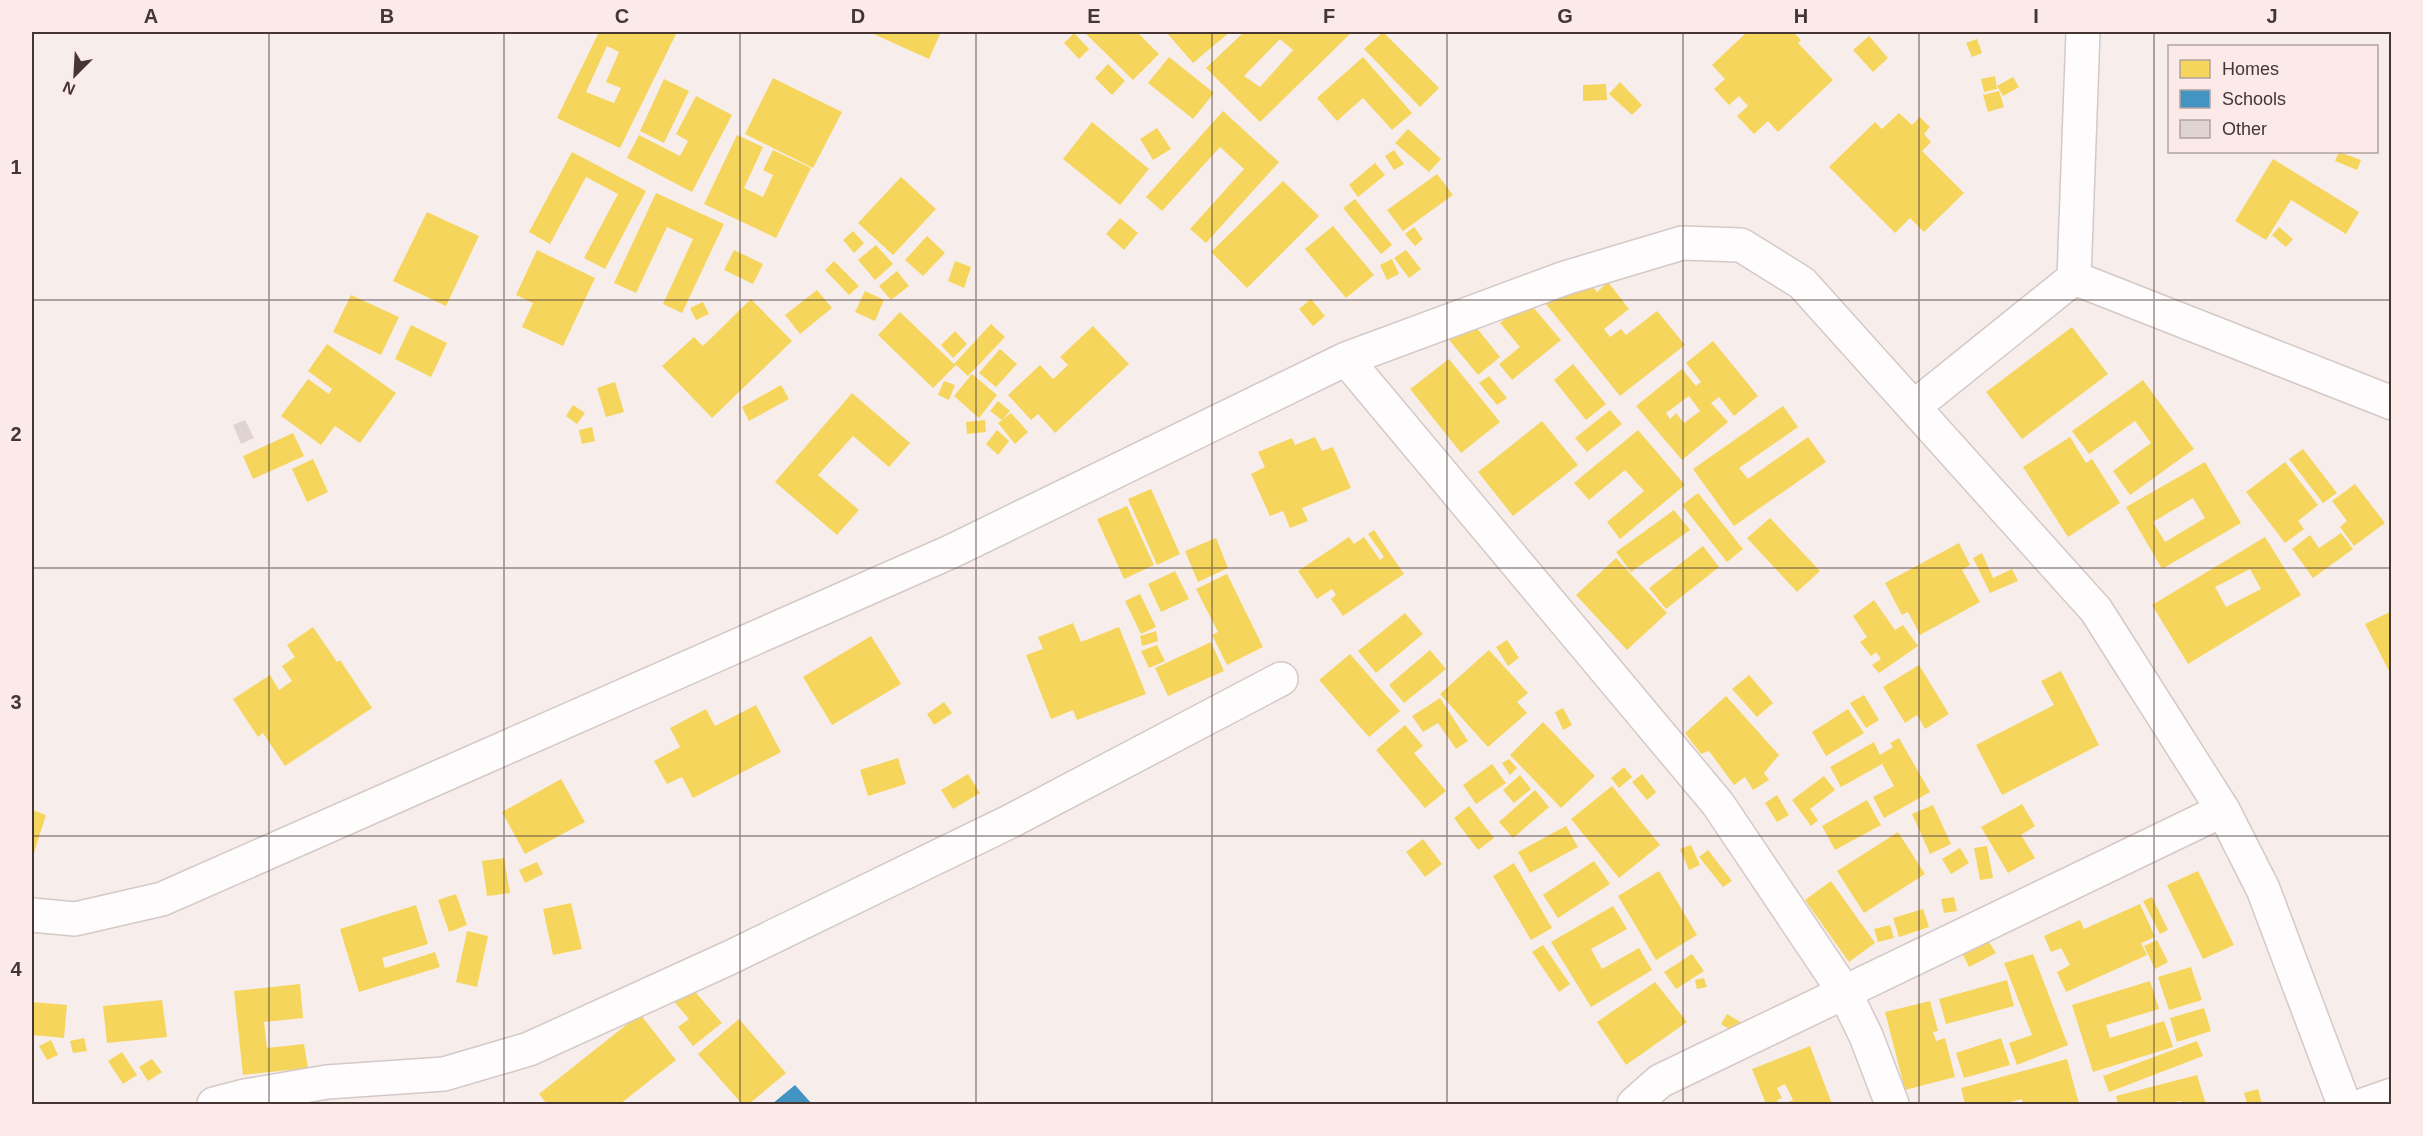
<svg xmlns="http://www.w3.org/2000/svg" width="2423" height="1136" viewBox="0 0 2423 1136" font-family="Helvetica,sans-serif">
	<rect width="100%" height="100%" fill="#f7eeec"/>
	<!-- homes -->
	<path fill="#f6d55c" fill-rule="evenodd" d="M599,32h78l-57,116 -63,-30zM607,46l12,6 -13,30 15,6 -7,15 -28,-11z
		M869,32h72l-12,27z
		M1084,32h53l22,22 -26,26z
		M1166,32h64l-37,31z
		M1244,32h108l-92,90 -54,-54zM1280,39l13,11 -33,37 -16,-11z
		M1383,32l56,56 -19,19 -56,-58z
		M1747,32h46l8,8 -3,3 35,37 -55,52 -10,-11 -14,13 -17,-18 11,-10 -9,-10 -10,9 -15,-16 11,-10 -13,-14z
		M1074,33l15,16 -10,10 -15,-16z
		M1869,36l19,22 -15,14 -20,-22z
		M1977,39l5,14 -10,4 -6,-14z
		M1169,57l45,36 -21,26 -45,-36z
		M1363,57l49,56 -20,17 -29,-32 -26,23 -20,-23z
		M1108,64l17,17 -13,14 -17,-17z
		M1995,76l2,13 -13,3 -3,-13z
		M2013,77l6,10 -16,9 -6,-10z
		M773,78l69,34 -29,56 -68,-34z
		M664,79l25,12 -25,52 -24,-12z
		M1620,82l22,23 -10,10 -23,-21z
		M1606,84l1,16 -24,1v-16z
		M1999,91l5,16 -16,5 -5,-17z
		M696,96l36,19 -40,77 -65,-34 12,-23 41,21 8,-15 -12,-7z
		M1223,111l56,51 -73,81 -16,-14 54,-60 -24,-22 -58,64 -16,-14z
		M1899,113l13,12 8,-8 10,10 -6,7 7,8 -9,9 42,42 -40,39 -14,-14 -15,15 -66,-66 46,-45 7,7z
		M1092,122l57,47 -29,36 -57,-46z
		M1157,128l14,21 -18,11 -13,-21z
		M1408,129l33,30 -12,13 -34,-29z
		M737,135l26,12 -19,41 19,9 10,-22 -10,-5 10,-20 38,18 -35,70 -72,-34z
		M1394,150l10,14 -10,6 -9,-14z
		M572,152l74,39 -41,78 -21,-11 34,-64 -32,-17 -36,67 -21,-12z
		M2339,152l22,8 -4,10 -22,-9z
		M2273,159l86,53 -13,22 -55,-34 -25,40 -31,-19z
		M1375,163l10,12 -27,22 -9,-12z
		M1437,174l16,21 -50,36 -16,-21z
		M901,177l35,32 -43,46 -35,-32z
		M1283,181l36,35 -72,72 -36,-36z
		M656,193l68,31 -42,89 -19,-9 30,-65 -26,-12 -31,66 -22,-10z
		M1355,199l37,46 -11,9 -38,-46z
		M427,212l52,24 -33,70 -53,-25z
		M1120,218l18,15 -14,17 -18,-16z
		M1333,226l41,49 -28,23 -41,-49z
		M1414,227l9,12 -8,7 -10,-12z
		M2279,227l14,12 -7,8 -14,-12z
		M853,231l11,12 -10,10 -11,-13z
		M927,236l18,17 -22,23 -18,-16z
		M876,245l17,19 -18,16 -17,-20z
		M537,250l58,28 -32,68 -41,-19 11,-24 -17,-8z
		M734,250l29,14 -10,20 -29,-14z
		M1406,250l15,19 -12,9 -15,-20z
		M1392,259l7,15 -12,6 -7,-15z
		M834,261l25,25 -10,9 -24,-25z
		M955,261l16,6 -7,21 -16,-7z
		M897,271l12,15 -18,14 -12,-14z
		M1584,275l13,17 11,-10 21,27 -25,20 6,8 11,-8 5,6 31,-24 28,34 -65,51 -79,-98z
		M817,290l15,18 -32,26 -15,-19z
		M865,291l19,9 -9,21 -20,-9z
		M351,295l48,22 -18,38 -48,-23z
		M751,299l41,42 -80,77 -50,-52 32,-29 9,9z
		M1311,299l14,17 -12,10 -14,-17z
		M1527,300l34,40 -49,40 -13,-16 21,-17 -20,-24z
		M703,302l6,12 -13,6 -6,-12z
		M900,312l54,52 37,-40 14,13 -37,39 -12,-11 -23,23 -55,-53z
		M1468,317l32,40 -22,18 -33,-40z
		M411,325l36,18 -16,34 -36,-18z
		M1093,326l36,38 -74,69 -17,-19 -7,6 -23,-25 32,-30 13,14 15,-14 -8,-8z
		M2072,327l36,47 -86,65 -36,-47z
		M955,331l12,13 -14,14 -12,-13z
		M1713,341l45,55 -24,20 -15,-19 -8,6 17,19 -46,38 -46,-54 46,-37 14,17 5,-4 -15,-19zM1689,396l11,15 -16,12 -8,-10 -6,6 -4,-6z
		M327,344l69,49 -36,50 -25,-17 -14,19 -40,-29 27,-37 21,15 3,-5 -24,-18z
		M1000,349l17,15 -21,23 -17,-14z
		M1449,359l51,63 -39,31 -51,-64z
		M1573,364l33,40 -20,16 -32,-40z
		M972,374l25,21 -18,23 -25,-22z
		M1489,376l18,22 -10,7 -18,-22z
		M2143,380l51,69 -64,46 -17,-24 38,-28 -16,-22 -46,33 -17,-23z
		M944,381l11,4 -6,15 -11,-5z
		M615,382l9,30 -18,5 -9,-29z
		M781,385l8,14 -40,22 -7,-14z
		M852,393l58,50 -21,24 -36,-31 -35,39 41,35 -22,25 -62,-53z
		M998,401l12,10 -8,9 -12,-9z
		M573,405l12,8 -8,11 -11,-8z
		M1783,406l15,21 -59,41 9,11 60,-42 18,25 -92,64 -41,-57z
		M1610,410l12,14 -35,28 -12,-14z
		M1011,413l17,19 -13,12 -17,-21z
		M985,420l1,12 -19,2 -1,-12z
		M1542,421l36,44 -65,51 -35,-44z
		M592,427l3,14 -13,3 -3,-14z
		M997,430l12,11 -11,14 -12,-11z
		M1638,430l47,55 -65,54 -13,-17 37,-31 -19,-21 -36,30 -15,-17z
		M293,433l11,23 -51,23 -10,-23z
		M1315,437l7,14 11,-4 18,41 -49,20 6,13 -18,7 -7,-17 -13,5 -19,-42 14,-7 -7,-15 34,-14 3,7z
		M2070,437l16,26 6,-4 28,44 -52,34 -45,-70z
		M2303,449l34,44 -14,10 -34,-44z
		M313,459l15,33 -21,10 -15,-33z
		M2205,462l36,61 -79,46 -36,-62zM2193,498l12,20 -40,24 -12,-20z
		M2285,462l33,43 -20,16 6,8 -19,14 -39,-51z
		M2355,484l30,39 -31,23 -14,-19 7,-6 -15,-20z
		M1151,489l29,65 -23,11 -29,-66z
		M1698,493l45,56 -16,13 -45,-57z
		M1127,506l27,59 -30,14 -27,-60z
		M1674,510l16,20 -59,42 -15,-20z
		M1770,518l50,53 -23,21 -50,-54z
		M1374,530l30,44 -61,42 -12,-17 5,-4 -4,-6 -15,10 -19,-28 51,-34 5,7 10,-7 16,23 4,-3 -16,-23z
		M2341,533l12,16 -40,29 -21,-29 18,-14 9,13z
		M2265,537l36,58 -113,69 -36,-59zM2250,569l11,20 -35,18 -11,-20z
		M1216,538l12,30 -30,14 -13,-31z
		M1959,543l11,22 -8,5 18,32 -60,33 -12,-23 -6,3 -17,-32z
		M1703,546l16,21 -53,42 -17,-21z
		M1982,553l11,25 19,-9 6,12 -28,12 -17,-35z
		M1616,558l51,55 -40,37 -51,-55z
		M1175,571l14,28 -28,13 -13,-28z
		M1227,574l36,73 -36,18 -15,-30 6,-3 -22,-43z
		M1140,594l16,33 -15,7 -16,-33z
		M1874,600l21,30 8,-5 15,21 -39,27 -7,-8 9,-6 -5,-7 -5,4 -11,-14 7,-5 -14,-21z
		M2392,611v66l-27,-53z
		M1405,613l18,21 -47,39 -18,-22z
		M1073,623l8,19 38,-15 27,67 -69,26 -4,-10 -22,9 -25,-64 17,-6 -5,-12z
		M313,627l24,35 3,-2 32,48 -87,58 -22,-33 -5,4 -25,-38 37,-24 9,15 13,-9 -10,-15 13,-9 -8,-12z
		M1156,631l2,10 -16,5 -2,-10z
		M871,636l30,48 -69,41 -29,-48z
		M1507,640l12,18 -11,8 -12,-19z
		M1211,642l13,29 -56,25 -13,-28z
		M1157,645l8,16 -16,7 -8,-17z
		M1430,650l16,19 -42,34 -15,-18z
		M1489,650l39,43 -11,9 10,11 -39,34 -48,-53z
		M1350,654l50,57 -31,26 -50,-57z
		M1919,665l30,49 -24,15 -8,-14 -12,8 -22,-36z
		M2061,671l38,74 -97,50 -26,-50 78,-40 -13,-24z
		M1749,675l24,28 -16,14 -25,-28z
		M1864,695l15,25 -13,8 -16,-25z
		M1726,696l53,59 -15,18 5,7 -16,10 -8,-13 -11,8 -25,-34 -8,3 -16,-21z
		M1440,698l28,43 -12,8 -18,-26 -15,9 -11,-16z
		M944,702l8,11 -18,12 -7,-11z
		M756,705l25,47 -88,46 -11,-21 -15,7 -13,-23 26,-14 -10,-19 36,-19 9,17z
		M1563,708l9,17 -9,5 -8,-18z
		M1848,709l16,24 -38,23 -14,-24z
		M1543,722l52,54 -34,32 -51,-53z
		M1405,725l18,21 -9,7 32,38 -21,17 -49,-58z
		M1899,738l31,54 -46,26 -11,-21 21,-11 -12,-22 -41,23 -11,-20 44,-25 6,13 13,-8 -3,-4z
		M898,758l8,26 -38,12 -8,-26z
		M1509,759l8,9 -7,7 -8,-12z
		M1492,764l14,19 -30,21 -13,-19z
		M1624,767l8,10 -13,11 -8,-10z
		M968,774l12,19 -27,16 -12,-19z
		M1642,774l14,18 -9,8 -15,-18z
		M1520,775l11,14 -17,14 -11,-13z
		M1824,776l11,14 -25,19 8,11 -7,6 -19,-26z
		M561,779l24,43 -60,32 -23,-42z
		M1612,786l48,59 -41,33 -48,-59z
		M1535,790l14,17 -36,31 -14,-16z
		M1777,795l12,20 -12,7 -12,-19z
		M1867,800l14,25 -46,25 -13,-24z
		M2022,804l13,22 -14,9 14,23 -27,15 -27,-46z
		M1933,805l18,39 -21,10 -18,-40z
		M1469,806l25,32 -16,12 -24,-32z
		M32,810l14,5 -14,44z
		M1566,826l12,21 -48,26 -12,-21z
		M1898,832l27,42 -61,39 -27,-42z
		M1423,839l19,25 -17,13 -19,-25z
		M1691,845l9,20 -11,5 -9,-21z
		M1987,846l6,32 -13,2 -6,-32z
		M1960,848l9,15 -18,11 -9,-15z
		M1708,850l24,31 -9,6 -24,-30z
		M504,858l6,35 -23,3 -5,-35z
		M1594,861l16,23 -52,34 -15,-23z
		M537,862l6,12 -18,9 -6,-13z
		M1514,863l38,65 -21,12 -38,-64z
		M1659,871l38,64 -41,25 -38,-64z
		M2198,871l36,74 -31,14 -36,-74z
		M1831,881l44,62 -26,19 -44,-62z
		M456,894l11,31 -18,7 -11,-32z
		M1954,897l3,14 -13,2 -3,-14z
		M2152,897l16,33 -8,4 -17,-33z
		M571,903l11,46 -29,6 -10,-46z
		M2140,904l15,33 -14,6 6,12 -81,37 -9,-20 13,-7 -9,-17 -10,4 -7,-16 36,-16 4,9z
		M416,905l12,39 -46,14 3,10 50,-16 5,15 -81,25 -19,-63z
		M1613,906l14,23 -36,20 11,20 37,-21 13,22 -61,37 -40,-65z
		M1923,909l6,18 -30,10 -6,-19z
		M1890,925l4,13 -16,4 -4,-13z
		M467,931l21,5 -11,51 -21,-5z
		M2157,940l11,22 -13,7 -11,-23z
		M1989,942l7,11 -27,14 -6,-12z
		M1543,945l27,39 -11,8 -27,-40z
		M1692,954l12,17 -28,18 -12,-17z
		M2033,954l35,91 -51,20 -8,-22 23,-8 -28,-72z
		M2191,967l11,33 -33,10 -11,-33z
		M1704,978l3,9 -10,2 -2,-9z
		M2007,980l7,26 -68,18 -7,-25z
		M2150,981l9,28 -53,16 4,13 54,-17 9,26 -80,25 -21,-67z
		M1655,982l32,40 -61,43 -29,-43z
		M300,984l3,34 -39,4 3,26 37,-4 4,24 -65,7 -9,-84z
		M691,987l31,36 -29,23 -15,-19 11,-8 -17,-20z
		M162,1000l5,37 -60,6 -4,-37z
		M1930,1001l8,30 -5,1 3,9 9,-3 10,39 -50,13 -20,-78z
		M32,1002l35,3 -3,33 -32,-3z
		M2204,1008l7,23 -34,11 -7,-24z
		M640,1014l36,46 -56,44h-73l-8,-10z
		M1727,1014l17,10 -7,10 -16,-10z
		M739,1019l47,54 -37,31h-7l-44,-50z
		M84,1038l3,13 -14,2 -3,-12z
		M2001,1038l9,27 -46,13 -8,-25z
		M51,1040l7,15 -11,5 -8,-14z
		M2197,1041l6,15 -94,36 -6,-16z
		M1810,1046l22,58h-49l10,-4 -8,-16 -8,4 5,10 -5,2 3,4h-14l-14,-35z
		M122,1052l15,23 -14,9 -15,-23z
		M152,1059l10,13 -14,9 -9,-14z
		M2067,1059l12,45h-56l-1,-5 -19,5h-38l-4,-16z
		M2197,1075l9,29h-24l-1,-3 -8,1v2h-55l-2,-8z
		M2258,1089l4,15h-15l-3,-11z"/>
	<!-- schools -->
	<path fill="#4393c3" d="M795,1085l17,19h-40z"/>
	<!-- building -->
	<path fill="#e0d4d2" d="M245,420l9,18 -13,6 -8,-19z"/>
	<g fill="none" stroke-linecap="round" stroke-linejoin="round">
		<!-- minor casing -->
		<g stroke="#d4c9c7" stroke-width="36">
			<path id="minor" d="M2074,278l9,-246
				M1346,359l372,445 127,189 21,43 26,68
				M1915,406l159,-128 318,125
				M32,915l43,4 87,-20 788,-347 396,-193 219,-81 117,-35 59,2 61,38 294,327 127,200 40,79 81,215
				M214,1104l31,-8 82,-14 117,-8 85,-25 200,-91 282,-137 270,-142
				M1634,1104l26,-23 563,-271
				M2366,1104l26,-9"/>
		</g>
		<!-- minor -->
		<use href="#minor" stroke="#fefcfc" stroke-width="33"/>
	</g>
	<!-- grid -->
	<path fill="none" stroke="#453533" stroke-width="1.5" stroke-opacity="0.55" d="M269,32v1072M504,32v1072M740,32v1072M976,32v1072M1212,32v1072M1447,32v1072M1683,32v1072M1919,32v1072M2154,32v1072M32,300h2360M32,568h2360M32,836h2360"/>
	<!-- border -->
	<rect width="2423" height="1136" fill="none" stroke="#fbeae8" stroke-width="66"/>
	<!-- legend -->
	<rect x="2168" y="45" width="210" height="108" fill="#fbeae8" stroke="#b2a2a0" stroke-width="1.5"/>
	<rect x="2180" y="60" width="30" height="18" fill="#f6d55c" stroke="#b2a2a0" stroke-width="1.5"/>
	<text x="2222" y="75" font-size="18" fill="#453533">Homes</text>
	<rect x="2180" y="90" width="30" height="18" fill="#4393c3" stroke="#b2a2a0" stroke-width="1.5"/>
	<text x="2222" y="105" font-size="18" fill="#453533">Schools</text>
	<rect x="2180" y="120" width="30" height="18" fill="#e0d4d2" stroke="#b2a2a0" stroke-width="1.5"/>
	<text x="2222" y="135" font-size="18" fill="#453533">Other</text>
	<!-- north arrow -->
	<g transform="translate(75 75) rotate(204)" stroke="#fbeae8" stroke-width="4.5" paint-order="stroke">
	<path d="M0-4.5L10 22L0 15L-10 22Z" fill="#453533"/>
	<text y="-9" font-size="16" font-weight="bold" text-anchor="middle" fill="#453533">N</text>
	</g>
	<rect x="33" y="33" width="2357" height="1070" fill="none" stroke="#453533" stroke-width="2"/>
	<g font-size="20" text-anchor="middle" font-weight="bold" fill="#453533">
		<text x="151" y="23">A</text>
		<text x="387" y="23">B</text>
		<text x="622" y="23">C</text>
		<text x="858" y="23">D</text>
		<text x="1094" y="23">E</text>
		<text x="1329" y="23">F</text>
		<text x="1565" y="23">G</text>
		<text x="1801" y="23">H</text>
		<text x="2036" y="23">I</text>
		<text x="2272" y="23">J</text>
		<text x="16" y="174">1</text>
		<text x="16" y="441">2</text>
		<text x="16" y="709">3</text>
		<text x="16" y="976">4</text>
	</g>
</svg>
